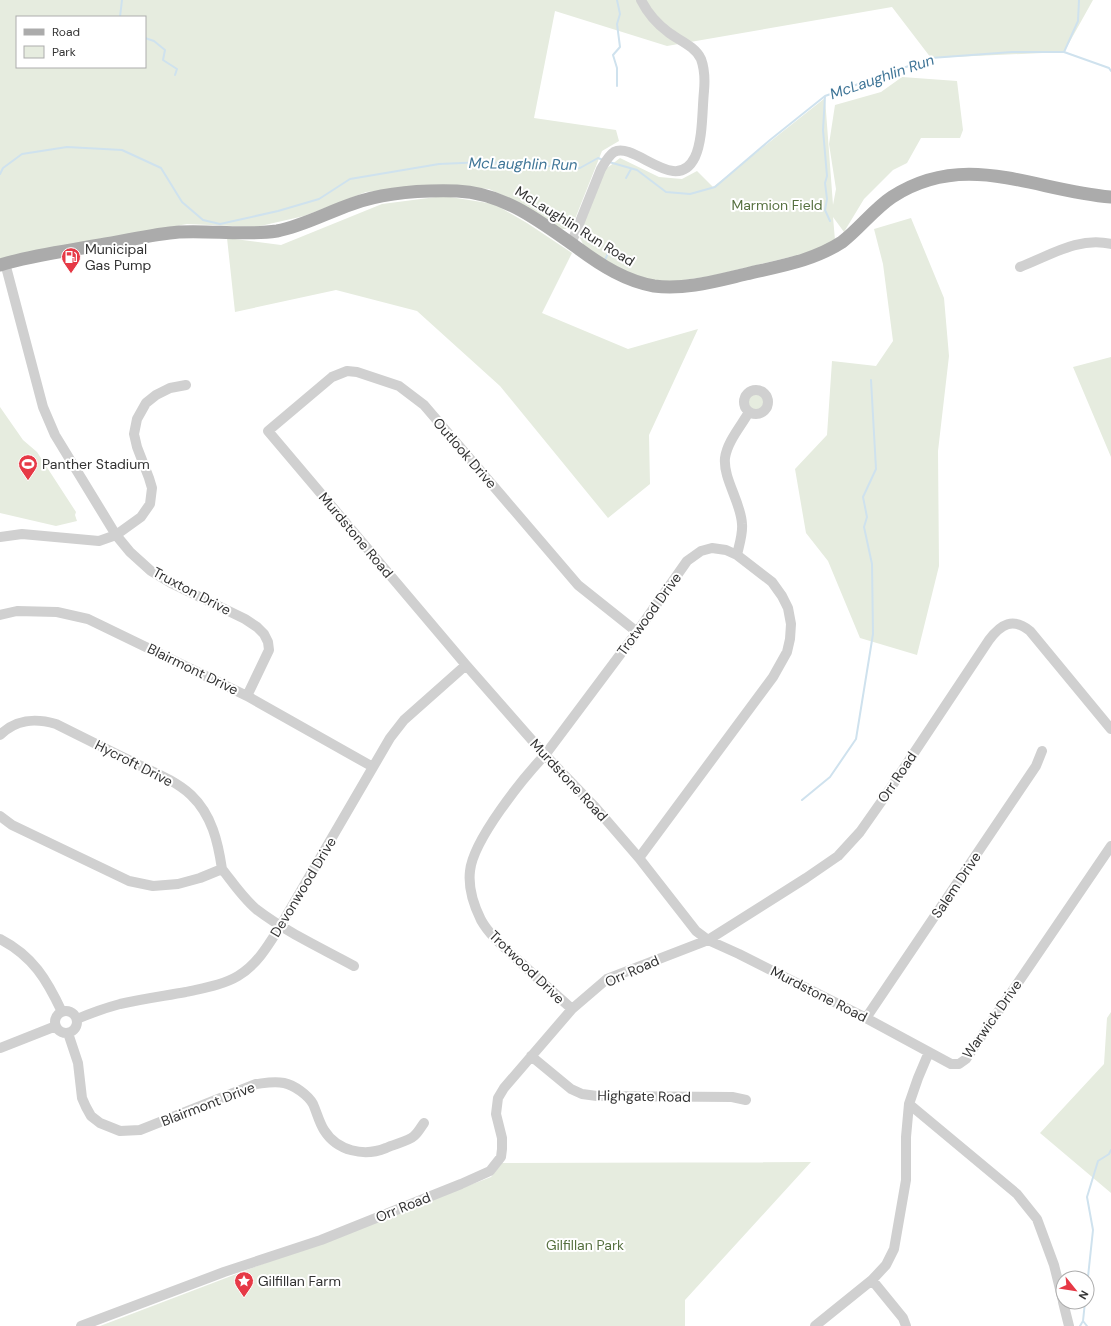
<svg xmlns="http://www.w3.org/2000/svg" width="1111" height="1326" viewBox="0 0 1111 1326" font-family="'DM Sans',sans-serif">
	<rect width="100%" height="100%" fill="#fff"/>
	<!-- green -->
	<path fill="#e6ecdf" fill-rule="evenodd" d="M0,0h1093l-29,52 -133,6 -39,-51 -225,39 -112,-35 -21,107 82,12 3,11 -17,10 -31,78h-14l-39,-27 -29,-13 -54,-4 -69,7 -62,24 -48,11 -69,-3 -187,35zM17,17h128v50h-128z
		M902,77l55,4 6,49 -3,8h-39l-14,25 -14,7 -29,29 -20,33 -11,-15 2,23 -20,11 -104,25 -48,7 -35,-10 -43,-25 -6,-12 23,-64 18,-14 39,19 23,2 15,-8 16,16 112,-89 8,107 3,-16 -7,-45 6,-39 46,-13z
		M444,196l50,8 33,19 45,30 -30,60 86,36 70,-20 -49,106 1,49 -42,34 -108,-132 -83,-75 -81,-21 -101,22 -8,-74 54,7 101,-41z
		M911,218l33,80 5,58 -11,95 1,115 -22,89 -57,-17 -32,-77 -22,-28 -11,-64 32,-34 5,-74 44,5 17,-25 -10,-77 -9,-35z
		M1111,357v100l-38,-90z
		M748 402a8 8 0 1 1 16 0a8 8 0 1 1-16 0Z
		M0,407l23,33 14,12 39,60 -1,3 2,6 -21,5 -56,-13z
		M1111,1012v181l-71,-60 64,-69 3,-46z
		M811,1162l-126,138v26h-585l391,-149 11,-14z"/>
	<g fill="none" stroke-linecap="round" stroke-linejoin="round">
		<!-- stream -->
		<path stroke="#cfe2ee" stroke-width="2" d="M120,17l2,-17
			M145,38l9,3 11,9 -2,10 14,9 -2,6
			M1064,52l14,-31 1,-21
			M617,86v-18l-4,-13 7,-8 -3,-23 3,-10 -3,-14
			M825,96l-2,34 4,46 -2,7 2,16 -2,11 5,11
			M609,162l28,8 29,22 24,2 25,-7 55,-47 55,-44 106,-38 81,-6h52l45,16 2,3
			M0,174l3,-6 19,-14 45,-7 55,3 39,18 21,34 21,18 17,4 58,-13 41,-12 31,-20 89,-15 46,-2 95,6 18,-10 5,2
			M626,178l5,-9
			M605,260l3,-7
			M802,800l28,-23 26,-38 17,-105 -1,-70 -8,-37 3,-10 -4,-20 13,-28 -5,-89
			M1087,1286l6,-56 -6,-33 11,-36 11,-7 2,-4
			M1085,1302l-2,19 4,5
			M1080,1326l3,-5"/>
		<!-- minor -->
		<path stroke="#d0d0d0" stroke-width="10" d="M571,244l30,-75c3,-5 8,-14 13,-17 21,-11 62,44 81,5 8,-17 7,-46 9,-66 1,-11 1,-21 -3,-32 -6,-13 -23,-19 -33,-27 -12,-9 -20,-18 -27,-32
			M5,263l38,144 12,28 61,100 14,17 21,19 20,12 74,36 12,8 7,7 4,8 1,8 -22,46
			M1020,267c29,-11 59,-31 91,-23
			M744 402a12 12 0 1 1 24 0a12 12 0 1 1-24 0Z
			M0,537l22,-3 77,7 17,-6 25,-18 9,-13 2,-16 -3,-10 -12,-31 -3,-13 3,-15 9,-16 10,-8 14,-7 16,-3
			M737,555c2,-10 6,-21 5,-31 -1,-22 -19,-45 -17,-66 2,-16 16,-32 24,-46
			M0,615l17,-4 40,1 31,7 159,77 126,71
			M637,632l-59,-47 -154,-180 -25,-19 -42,-14 -10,-1 -15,6 -64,54 198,234 79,90 50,52 44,51 57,73 12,9 31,14 127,64 85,46h8l7,-5 145,-213
			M0,735c16,-16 35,-17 56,-11 28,14 56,28 85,42 17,8 36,16 50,29 21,20 27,47 31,74l-22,9 -22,6 -25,2 -24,-5 -117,-56 -12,-9
			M222,869c11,14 21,29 34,40 30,23 65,39 98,57
			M0,939c33,17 47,41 62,73
			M572,1009c-18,-16 -36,-32 -54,-49 -13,-12 -28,-24 -37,-40 -7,-14 -13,-32 -11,-49 3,-31 53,-93 75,-116l92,-123 50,-71 14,-10 11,-3 14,2 11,5 35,27 10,14 6,12 3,16 -1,15 -3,13 -14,25 -134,181
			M55 1022a11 11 0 1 1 22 0a11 11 0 1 1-22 0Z
			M866,1018l170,-252 6,-15
			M77,1019c14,-6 28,-11 43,-15 22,-5 44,-8 66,-12 17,-4 37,-7 52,-16 20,-12 31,-32 43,-51l109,-187 14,-18 62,-55
			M68,1033l10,30 4,35 4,9 5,9 9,7 20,8 20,-1 116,-46c9,-1 18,-3 28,-1 10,2 24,12 29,21 4,9 6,18 11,26 13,21 40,27 62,18 8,-4 23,-7 28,-12 4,-3 7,-9 10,-13
			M0,1048l56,-22
			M531,1056l40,33 11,5 15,2 135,1 14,3
			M909,1104l108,90 20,25 17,46 9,36
			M872,1280l31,38 3,8
			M1063,1302l6,24
			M81,1326l143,-54 97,-32 140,-56 29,-13 11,-14 1,-8v-11l-6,-24 2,-16 6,-10 68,-79 35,-30 101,-39 98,-62 32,-22 22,-24 26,-37 103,-155c12,-16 24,-23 41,-9l81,98
			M815,1326l57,-46 14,-15 8,-16 12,-69v-43l3,-33 9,-26 11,-26"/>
		<!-- major -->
		<path stroke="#ababab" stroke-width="13" d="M0,265c33,-10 67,-14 100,-20 26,-4 53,-11 79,-13 33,-2 64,4 98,-1 26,-5 49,-18 75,-27 33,-12 70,-14 105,-13 48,2 85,32 122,58 23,17 47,32 75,37 31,4 62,-5 92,-12 34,-8 67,-13 96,-32 18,-14 32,-33 50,-45 74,-48 142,-6 219,0"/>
	</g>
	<!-- icons -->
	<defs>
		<g id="fuel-pin" transform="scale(1)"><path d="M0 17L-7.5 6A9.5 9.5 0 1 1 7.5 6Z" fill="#e63946" stroke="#fff"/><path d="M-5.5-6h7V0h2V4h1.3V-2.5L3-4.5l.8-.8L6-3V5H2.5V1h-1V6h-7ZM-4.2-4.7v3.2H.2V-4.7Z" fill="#fff"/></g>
		<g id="stadium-pin" transform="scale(1)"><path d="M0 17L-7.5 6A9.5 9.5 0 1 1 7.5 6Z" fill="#e63946" stroke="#fff"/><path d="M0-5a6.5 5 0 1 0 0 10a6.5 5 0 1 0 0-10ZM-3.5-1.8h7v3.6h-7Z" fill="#fff"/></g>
		<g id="sight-pin" transform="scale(1)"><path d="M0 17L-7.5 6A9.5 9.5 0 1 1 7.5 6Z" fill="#e63946" stroke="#fff"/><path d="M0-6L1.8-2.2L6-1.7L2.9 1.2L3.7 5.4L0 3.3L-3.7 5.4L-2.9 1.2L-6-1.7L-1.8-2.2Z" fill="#fff"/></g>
	</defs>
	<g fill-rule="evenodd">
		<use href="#fuel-pin" x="71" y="257"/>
		<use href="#stadium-pin" x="28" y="464"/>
		<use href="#sight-pin" x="244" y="1281"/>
	</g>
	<g text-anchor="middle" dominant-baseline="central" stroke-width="4" stroke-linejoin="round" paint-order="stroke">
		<!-- park labels -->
		<g font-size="14" fill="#56703f" stroke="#fff">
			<text x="777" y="205">Marmion Field</text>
			<text x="585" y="1245">Gilfillan Park</text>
		</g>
		<!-- street labels -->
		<g font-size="14" fill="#333" stroke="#fff">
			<text transform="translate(575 226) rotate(32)">McLaughlin Run Road</text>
			<text transform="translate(465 453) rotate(49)">Outlook Drive</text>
			<text transform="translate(356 535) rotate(50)">Murdstone Road</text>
			<text transform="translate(192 591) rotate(28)">Truxton Drive</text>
			<text transform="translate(649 614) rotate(-54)">Trotwood Drive</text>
			<text transform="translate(193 669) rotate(26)">Blairmont Drive</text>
			<text transform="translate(134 763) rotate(27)">Hycroft Drive</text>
			<text transform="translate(897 777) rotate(-56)">Orr Road</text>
			<text transform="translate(569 780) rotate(47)">Murdstone Road</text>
			<text transform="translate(956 885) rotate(-56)">Salem Drive</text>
			<text transform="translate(303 887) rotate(-59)">Devonwood Drive</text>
			<text transform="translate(527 967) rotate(44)">Trotwood Drive</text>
			<text transform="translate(632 971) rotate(-24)">Orr Road</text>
			<text transform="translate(819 994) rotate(27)">Murdstone Road</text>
			<text transform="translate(992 1019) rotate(-55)">Warwick Drive</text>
			<text transform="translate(644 1096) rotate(1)">Highgate Road</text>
			<text transform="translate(208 1104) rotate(-21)">Blairmont Drive</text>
			<text transform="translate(403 1207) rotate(-22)">Orr Road</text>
		</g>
		<!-- poi labels -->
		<g font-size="14" fill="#333" stroke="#fff" text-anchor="start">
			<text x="85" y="249">Municipal<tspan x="85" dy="16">Gas Pump</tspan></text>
			<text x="42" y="464">Panther Stadium</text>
			<text x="258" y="1281">Gilfillan Farm</text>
		</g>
		<!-- water labels -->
		<g font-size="15" font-style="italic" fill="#3f7597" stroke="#fff">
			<text transform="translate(882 77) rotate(-19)">McLaughlin Run</text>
			<text transform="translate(523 164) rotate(1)">McLaughlin Run</text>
		</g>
	</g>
	<!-- legend -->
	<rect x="16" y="16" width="130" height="52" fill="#ffffff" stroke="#adadad"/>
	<rect x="24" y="29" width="20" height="6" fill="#ababab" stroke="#adadad"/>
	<text x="52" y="36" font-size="12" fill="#333333">Road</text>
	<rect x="24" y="46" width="20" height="12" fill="#e6ecdf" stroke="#adadad"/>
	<text x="52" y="56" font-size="12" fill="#333333">Park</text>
	<!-- north arrow -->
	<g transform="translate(1075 1290) rotate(120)"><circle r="19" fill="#ffffff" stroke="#adadad"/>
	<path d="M0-3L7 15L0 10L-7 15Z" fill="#e63946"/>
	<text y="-6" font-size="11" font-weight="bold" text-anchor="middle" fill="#333333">N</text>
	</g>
</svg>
